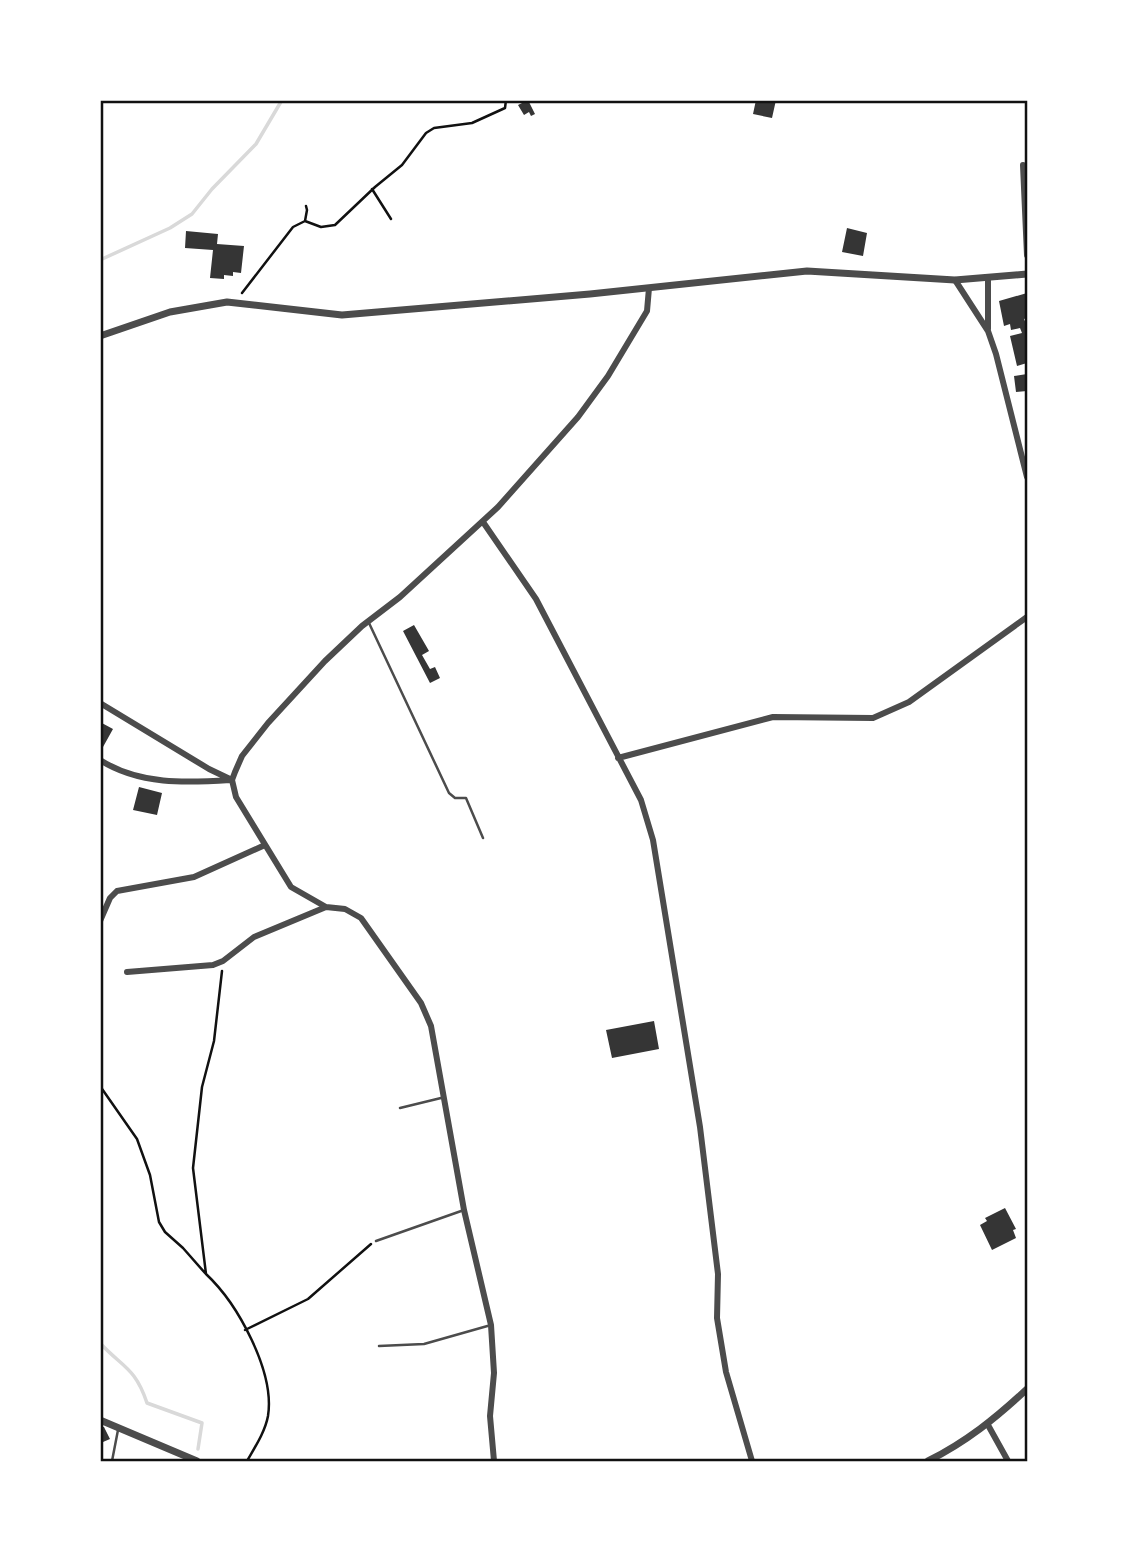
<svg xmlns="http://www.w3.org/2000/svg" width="1127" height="1561" viewBox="0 0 1127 1561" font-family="Merriweather,serif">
	<rect width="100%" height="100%" fill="#fff"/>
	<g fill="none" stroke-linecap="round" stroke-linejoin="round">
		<!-- stream -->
		<path stroke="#d9d9d9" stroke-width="3.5" d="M100,260l70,-32 22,-14 20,-25 44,-45 26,-44
			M100,1343c22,24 35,24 47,60l55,20 -4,26"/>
	</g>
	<!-- building -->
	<path fill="#353535" d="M528,100l7,14 -4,2 -2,-4 -5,3 -6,-10z
		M756,100h20l-4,18 -19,-4z
		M847,228l20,5 -4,23 -21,-4z
		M186,231l32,3 -1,10 27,2 -3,27 -8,-1v4l-9,-1v4l-14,-1 3,-28 -28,-2z
		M1027,293v25l-3,1 3,7v37l-10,3 -7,-30 12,-3 -2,-5 -9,2 -1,-6 -6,2 -5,-25z
		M1027,374v17l-11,1 -2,-16z
		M414,625l15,26 -7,4 8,14 5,-2 5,11 -10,5 -27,-52z
		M100,722l13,7 -10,18 -3,-2z
		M139,787l23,6 -5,22 -24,-5z
		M654,1021l5,28 -47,9 -6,-28z
		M1005,1208l11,21 -3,1 3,8 -24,12 -12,-25 7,-4 -2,-3z
		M100,1426l4,1 6,12 -7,3 -3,-6z"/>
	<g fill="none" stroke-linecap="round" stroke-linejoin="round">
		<!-- path -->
		<path stroke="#111" stroke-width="2.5" d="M372,189l19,30
			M305,221l2,-11 -1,-4
			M242,293l51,-66 12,-6 16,6 14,-2 40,-38 27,-22 24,-32 8,-5 38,-5 33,-15 1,-8
			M222,971l-8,70 -12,46 -9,81 13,106c32,30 69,98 62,142 -3,16 -13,31 -21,45
			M100,1086l37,53 13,36 9,47 6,10 18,16 22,25
			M245,1330l63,-31 63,-55"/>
		<!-- service -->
		<path stroke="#4c4c4c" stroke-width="2.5" d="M369,623l80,170 6,5h11l17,40
			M400,1108l41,-10
			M376,1241l88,-31
			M379,1346l45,-2 67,-19
			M112,1461l6,-31"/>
		<!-- minor -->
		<path stroke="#4c4c4c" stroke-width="6" d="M1023,165l4,90
			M988,279v50
			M955,280l33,51 8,23 31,123
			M483,522l53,77 105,201 12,40 47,287 18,147 -1,44 9,54 26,89
			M100,703l109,66 23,11
			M618,758l155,-41 100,1 36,-16 118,-85
			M100,760c39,25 86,23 130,20
			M100,921l10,-23 7,-7 77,-14 71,-32
			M127,972l86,-7 10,-4 31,-24 72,-30
			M988,1425l20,36
			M494,1461l-4,-45 4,-43 -3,-48 -27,-115 -33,-184 -10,-23 -60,-85 -16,-9 -19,-2 -35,-20 -55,-90 -4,-17 3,-8 7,-16 26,-33 57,-62 37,-35 38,-29 98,-90 80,-90 30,-41 39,-65 2,-23"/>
		<!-- tertiary -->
		<path stroke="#4c4c4c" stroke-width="7" d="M100,336l70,-24 57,-10 115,13 248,-21 217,-23 148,9 72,-6
			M100,1420l97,41
			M928,1461c38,-19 68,-43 99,-72"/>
	</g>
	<!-- border -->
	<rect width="1127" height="1561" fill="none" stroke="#ffffff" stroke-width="203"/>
	<rect x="102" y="102" width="924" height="1358" fill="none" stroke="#111" stroke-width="2.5"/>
</svg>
